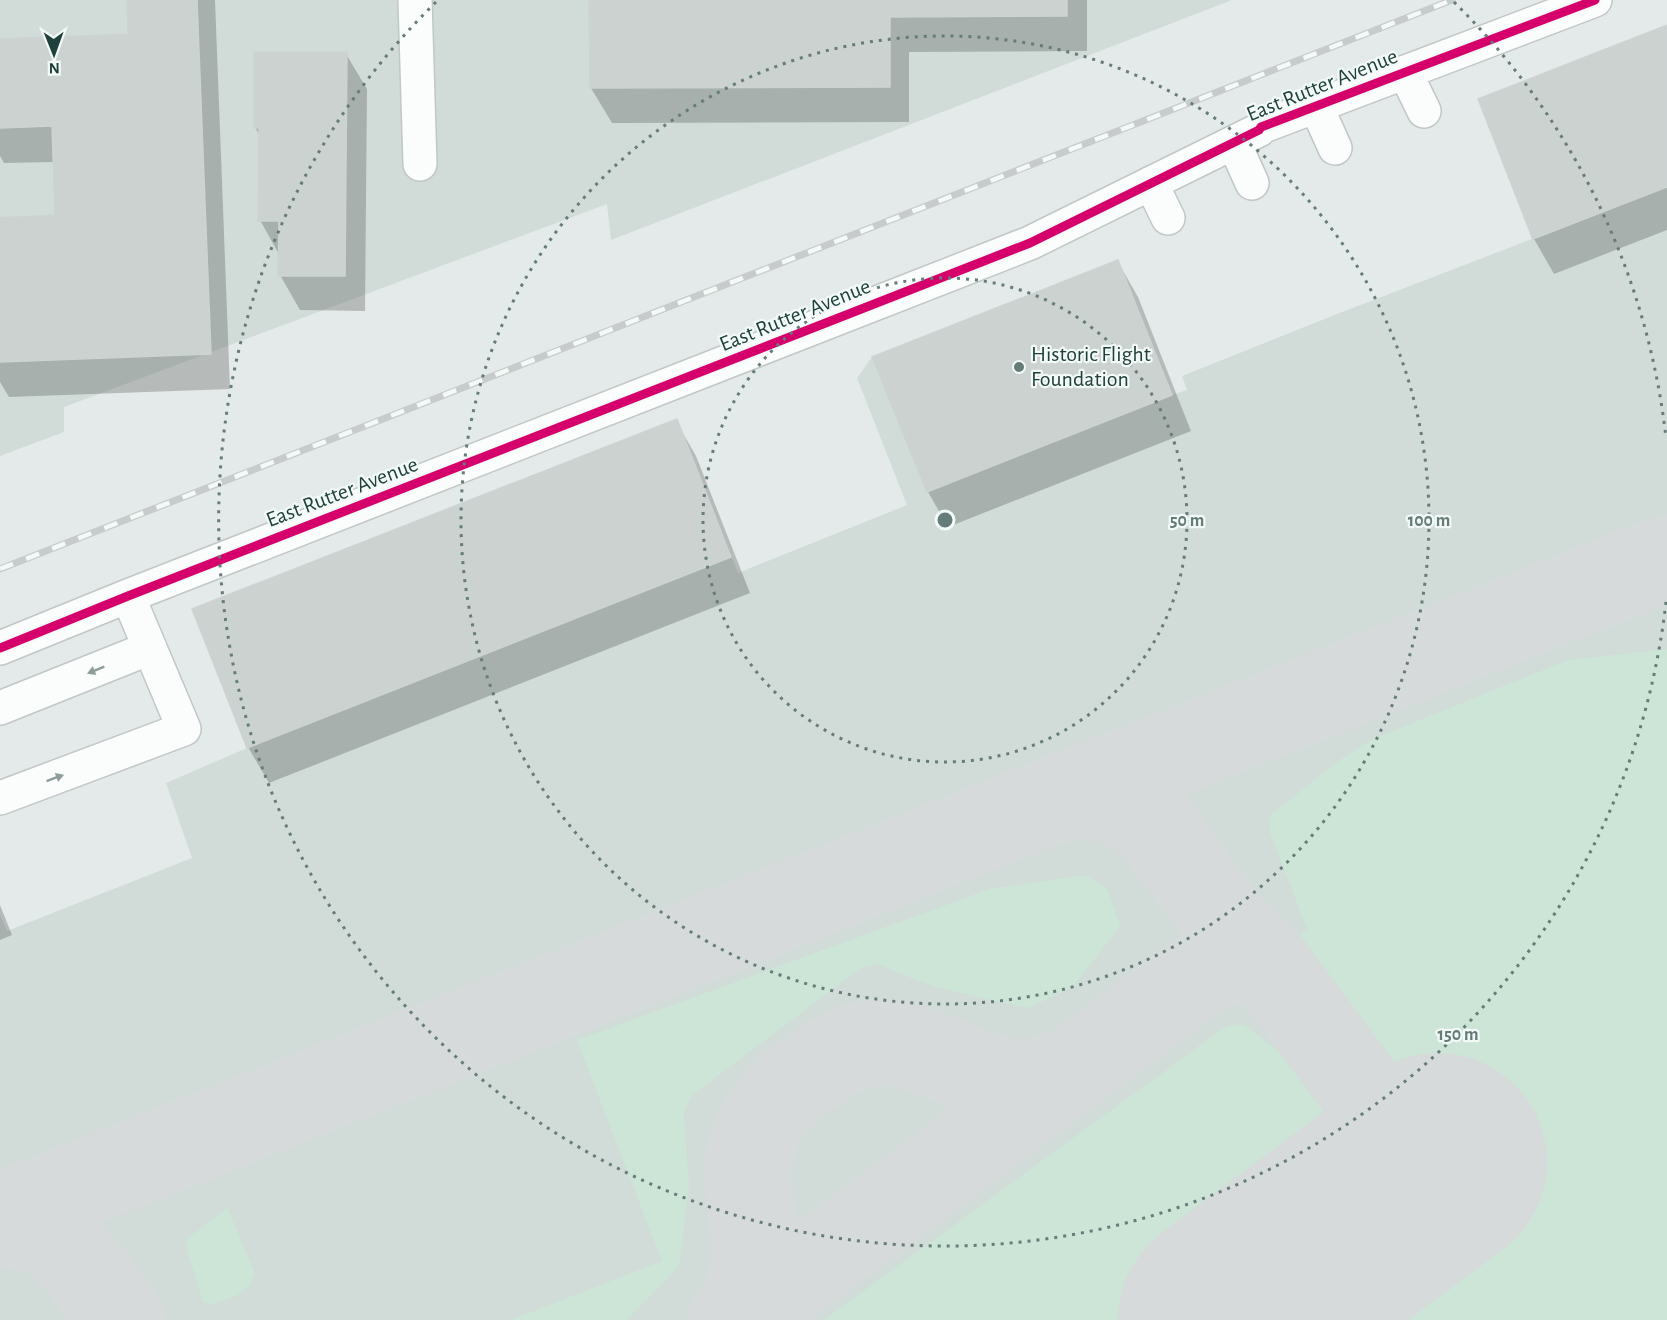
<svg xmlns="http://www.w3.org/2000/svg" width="1667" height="1320" viewBox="0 0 1667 1320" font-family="'Alegreya Sans',sans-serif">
	<rect width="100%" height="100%" fill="#e4eae9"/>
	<!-- built -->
	<path fill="#d1dcd9" d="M0,0h1232l-621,240 -4,-36 -543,203v25l-64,24z
		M1667,25v1295h-1667v-405l7,16 185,-73 -26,-75 81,-35 -55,-139 485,-190 61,154 169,-68 -50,-127 15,-21 246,-97 54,135 15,-5 -5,-14 155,-62 195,-75 -54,-140z"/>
	<!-- green -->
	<path fill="#cce5d7" d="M1667,649v671h-345l221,-165 -66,-88 -56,43 -121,-175 7,-6 -37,-97v-11l2,-7 65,-52 34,-22 197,-80z
		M1086,875l21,14 13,37 -47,61 -46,21 -92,-21 -58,-23 -16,4 -170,128 -7,17 5,73 -10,80 -52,54h-116l151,-59 -85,-221 413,-151z
		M1237,1024l9,2 41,32 17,19 16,26 23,65 -204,152h-315l400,-292z
		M227,1208l28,65 -6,13 -15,11 -21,7 -10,-2 -18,-61z"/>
	<!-- shadow -->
	<path fill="#0003" d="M128,0h87l15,389 -221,8 -9,-15v-163l57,-2 -2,-55 -51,1 -4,-7v-116l130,-5z
		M591,0h496v51l-178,1v70l-297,1 -21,-35z
		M1667,27v203l-113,44 -20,-35z
		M346,54l21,35 -2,222 -65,-1 -20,-35v-19l-20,-36v-84l-5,-9z
		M1118,262l20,35 53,134 -243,96 -20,-35 -54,-134z
		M676,421l20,35 54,137 -481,190 -21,-36z
		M0,905l12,30 -12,5z"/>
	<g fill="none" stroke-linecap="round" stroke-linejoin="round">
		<!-- taxiway -->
		<path stroke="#d6dada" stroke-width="87" d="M1051,802l24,-5h22l21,5 22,12 16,14 71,96 32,30 19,24 114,153 15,35 -1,20
			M0,1216l1667,-658
			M0,1224c19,0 42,5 57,17 23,18 47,55 65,79
			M731,1320c32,-44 24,-72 19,-122 -1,-10 -3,-21 -2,-31 2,-30 21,-63 44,-82 6,-5 13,-9 19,-13 20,-14 45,-30 70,-30 48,2 85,33 130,40 23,3 46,-6 66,-16
			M737,1320l437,-326c26,-20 53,-45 89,-27 5,2 10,7 15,11"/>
		<!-- runway -->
		<path stroke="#d6dada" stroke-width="218" d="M1227,1320l211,-158"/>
	</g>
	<!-- building -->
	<path fill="#cbd2d0" stroke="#cdd3d2" stroke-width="1.5" d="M127,0h70l14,354 -211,8v-144l55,-3 -3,-89 -52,2v-89l128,-5z
		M589,0h478v16l-177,1v70l-300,1z
		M1667,25v162l-134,52 -55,-140z
		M254,52h93l-2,224h-67l1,-55h-21l1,-93h-5z
		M1118,260l54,135 -245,97 -55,-135z
		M677,419l54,138 -484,191 -55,-139z"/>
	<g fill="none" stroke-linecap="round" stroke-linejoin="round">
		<!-- minor casing -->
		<g stroke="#c1c7c6" stroke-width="36">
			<path id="minor" d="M415,0l5,164
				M1405,72l19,39
				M1316,106l19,42
				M1234,143l18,40
				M1151,183l17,35
				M0,648l128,-52 902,-353 229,-113 2,-3 334,-127
				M0,708l150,-60
				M0,798l184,-69 -56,-133"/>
		</g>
		<!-- minor -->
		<use href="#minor" stroke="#fbfcfc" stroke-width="33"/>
		<!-- rail casing -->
		<g stroke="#c7cbcb" stroke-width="7">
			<path id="rail" d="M0,569l1452,-569"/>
		</g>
		<!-- rail -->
		<use href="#rail" stroke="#f2f9f7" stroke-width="4.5" stroke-dasharray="14" stroke-linecap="butt"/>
		<!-- cycleway casing -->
		<g stroke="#f2f9f7" stroke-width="13">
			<path id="cycleway" d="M0,648l128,-52 902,-353 229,-113 2,-3 334,-127"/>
		</g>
		<!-- cycleway -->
		<use href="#cycleway" stroke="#d6006c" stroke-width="9"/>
	</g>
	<!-- one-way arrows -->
	<defs><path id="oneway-solid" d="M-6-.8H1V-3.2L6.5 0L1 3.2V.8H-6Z" transform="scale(1.5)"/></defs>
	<g fill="#8e9e9c">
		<use href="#oneway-solid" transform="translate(96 670) rotate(158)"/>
		<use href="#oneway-solid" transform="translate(55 778) rotate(-20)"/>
	</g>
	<!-- distance rings -->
	<g fill="none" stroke="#657c79" stroke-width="3" stroke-dasharray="3 6">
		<circle cx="945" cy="520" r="242"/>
		<circle cx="945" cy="520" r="484"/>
		<path d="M1666 602A726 726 0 1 1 436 2M1454 2A726 726 0 0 1 1666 438"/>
	</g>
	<!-- markers -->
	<circle fill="#657c79" stroke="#f2f9f7" stroke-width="2" cx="1019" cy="367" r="6"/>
	<g text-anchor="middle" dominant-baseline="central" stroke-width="4.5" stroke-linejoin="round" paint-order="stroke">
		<!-- street labels -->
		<g font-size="22" fill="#20403c" stroke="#f2f9f7">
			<text transform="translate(1322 85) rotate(-22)">East Rutter Avenue</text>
			<text transform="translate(795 315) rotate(-22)">East Rutter Avenue</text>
			<text transform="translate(342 492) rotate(-21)">East Rutter Avenue</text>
		</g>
		<!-- poi labels -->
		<g font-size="22" fill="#20403c" stroke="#f2f9f7" text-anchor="start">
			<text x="1031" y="354">Historic Flight<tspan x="1031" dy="25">Foundation</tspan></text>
		</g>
	</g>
	<circle cx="945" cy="520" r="9" fill="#657c79" stroke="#f2f9f7" stroke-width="3"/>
	<g font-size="18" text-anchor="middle" font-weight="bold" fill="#657c79" stroke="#f2f9f7" stroke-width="4.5" stroke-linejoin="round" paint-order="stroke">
		<text x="1187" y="526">50 m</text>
		<text x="1429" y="526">100 m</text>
		<text x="1458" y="1040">150 m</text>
	</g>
	<!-- north arrow -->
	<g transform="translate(54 54) rotate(179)" stroke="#f2f9f7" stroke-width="4.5" paint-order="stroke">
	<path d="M0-4.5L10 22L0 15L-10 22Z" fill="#20403c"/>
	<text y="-9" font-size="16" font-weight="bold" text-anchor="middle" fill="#20403c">N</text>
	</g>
</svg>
